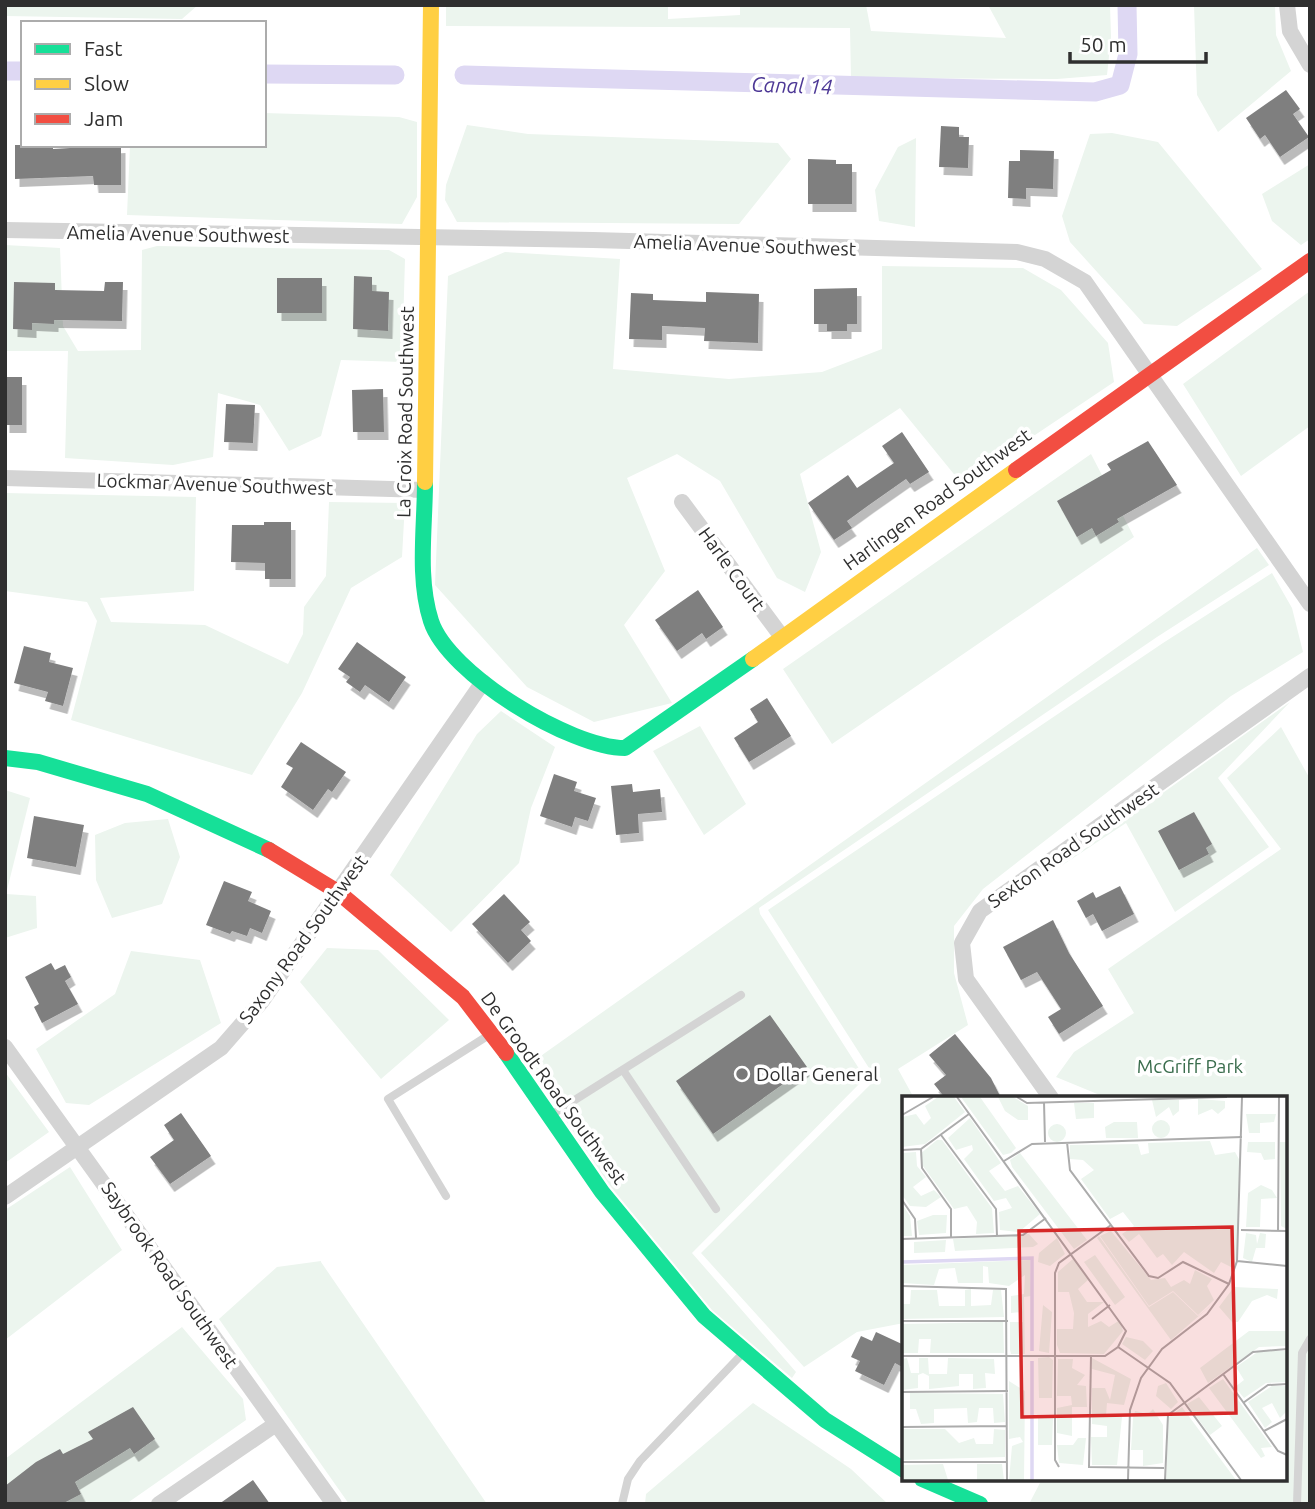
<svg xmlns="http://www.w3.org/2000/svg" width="1315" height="1509" viewBox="0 0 1315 1509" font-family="Ubuntu,sans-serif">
	<defs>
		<filter id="shadow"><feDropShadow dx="4.5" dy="8" stdDeviation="0" flood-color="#0004"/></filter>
	</defs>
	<rect width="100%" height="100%" fill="#fff"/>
	<!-- green -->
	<path fill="#ecf5ee" d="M5,5h193l-16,14 -177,-3z
		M446,5h222v14l72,-4v-10h126l5,26 135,7 -18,-33h122l1,32 -4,38 -50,4 -206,-1 -1,-50 -404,-2z
		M1194,5h81l1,30 15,36 -73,61 -21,-37z
		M264,113l135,4 18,5v75l-15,27 -275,-9 3,-70h134z
		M467,125l61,9 250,9 13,16 -52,65 -282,-2 -12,-22 1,-15z
		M1112,133l46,9 104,127 -85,57 -33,-2 -74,-82 -8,-26 28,-82z
		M916,138l-1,89 -36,-6 -4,-31 23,-43z
		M1310,164v75l-9,6 -29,-24 -10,-27z
		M5,245l55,3 3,78 15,25 63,-1 1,-100 15,-4 232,4 16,9 -3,103 -61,-2 -20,76 -32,15 -29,-46 -42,-12 -5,64 -40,8 -108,-7 3,-107h-63z
		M505,252l115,7 -7,110 116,10 93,-7 60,-23v-83l141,2 38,22 47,53 6,39 -152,102 -62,-76 -100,66 21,78 -16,40 -28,-14 -57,-97 -43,-27 -50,24 38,93 -41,54 48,78 -78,19 -67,-35 -92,-102 13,-309z
		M1310,291v135l-69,50 -58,-92z
		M1091,454l43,83 -302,207 -49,-75z
		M5,493l191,4 -2,94 -94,7 11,24 94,3 83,39 15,-30 1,-27 22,-31 3,-74 76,1 -3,54 -51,31 -49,105 -50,82 -181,-55 26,-99 -10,-19 -82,-11z
		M1257,548l12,17 -112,72 -398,271 1,6 105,164 -173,175 104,119 -4,6 -80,-68 -101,-123 -83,-122z
		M1272,573l20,35 11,44 -72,44 -248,193 -29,37v47l14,52 -70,44 16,29h-10v225l-47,9 -53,35 -103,-114 175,-174 -108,-169 395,-267z
		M1290,702l-72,76 51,69 -94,65 -49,-89 -71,47z
		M501,711l54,36 -24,61 -12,55 -68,69 -61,-57 87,-141z
		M700,726l46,78 -42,31 -51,-84z
		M1281,727l29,52v725h-281l13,-25h243v-381h-178l-51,-21 18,-25 60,-39 -26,-44 173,-120 -54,-71z
		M5,790l25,8 -24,96 30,2 1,32 -32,10z
		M168,819l12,38 -18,47 -50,14 -16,-38 -1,-45 30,-12z
		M327,948l51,2 71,70 -68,59 -81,-97z
		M131,951l69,9 21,63 -132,82 -23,-2 -30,-54 79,-55z
		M5,1072l44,60 -44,31z
		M70,1167l52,83 -117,90v-130z
		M321,1261v1l166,242h-138l-130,-185 58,-52z
		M182,1327l61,72 3,21 -120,84h-121v-45z
		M753,1403l98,66 37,35h-243l1,-10z"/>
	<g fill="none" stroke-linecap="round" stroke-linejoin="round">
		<!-- canal -->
		<path stroke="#ded8f3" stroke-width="19" d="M5,71h18
			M264,74l131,1
			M464,75l631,17 25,-7 8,-31 -1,-49"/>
	</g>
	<!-- building -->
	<path fill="#7f7f7f" filter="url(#shadow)" d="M1286,90l14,19 -7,5 16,23 -29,20 -15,-22 -5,4 -14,-21z
		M941,126l18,1v10h10l-1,31 -29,-1z
		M15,145h38v4l68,-4v40h-27l-1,-9 -78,3z
		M1020,150l34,1 -1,38 -27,-1v11l-18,-1 1,-37h11z
		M808,159l28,1v4h16v40h-44z
		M354,276l18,1v14l17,1 -1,39 -35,-2z
		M277,278h45v35h-45z
		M14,282l41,1v7l49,1 1,-9h18l-1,39 -68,-1v4l-22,-1v7l-19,-1z
		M857,288v36h-10v7h-20v-7h-13v-35z
		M706,292l53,2 -1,49 -54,-2 1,-13 -43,-2v14l-33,-1 2,-46 22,1v6l53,2z
		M5,377h17v48h-17z
		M383,389l1,43h-31l-1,-42z
		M226,404l29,1 -2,38 -29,-1z
		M902,432l27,40 -19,12 -4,-5 -37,26 -22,16 5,7 -18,12 -26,-37 40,-28 9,13 37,-25 -12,-17z
		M1148,441l29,44 -60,34 2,3 -23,14 -4,-8 -15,9 -20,-36 54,-31 -4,-6z
		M264,522h27v57h-26v-16l-34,-1 1,-37h32z
		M698,590l25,37 -17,12 -4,-6 -25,18 -22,-31z
		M357,642l49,35 -17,25 -24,-17 -5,7 -14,-10 4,-5 -12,-8z
		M24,646l27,7 -2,9 24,6 -10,38 -18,-5 3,-9 -34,-9z
		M767,698l24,38 -42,26 -15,-24 24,-16 -8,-13z
		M301,742l45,30 -14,20 -4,-3 -15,21 -32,-23 12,-19 -7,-4z
		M554,774l23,8 -3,9 22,7 -8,23 -13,-4 -3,10 -32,-11z
		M632,784l1,8 27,-3 2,23 -24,2 1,19 -23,2 -5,-49z
		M1194,812l18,32 -6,4 3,6 -30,16 -21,-39z
		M34,816l50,9 -8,42 -49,-9z
		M224,881l28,11 -4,9 23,10 -9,22 -12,-5 -3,8 -15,-5 -2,3 -24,-9z
		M1120,886l14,28 -32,17 -9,-17 -7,4 -9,-17 16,-9 3,6z
		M504,894l26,28 -9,8 10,11 -23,22 -36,-39z
		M1053,920l16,33 34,53 -44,28 -11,-17 13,-8 -24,-37 -16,8 -18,-33z
		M51,963l4,7 10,-5 6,12 -6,4 13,23 -36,19 -8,-16 5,-3 -14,-27z
		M770,1015l37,52 -94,67 -37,-53z
		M955,1034l36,44 10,20h-56l-11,-14 12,-9 -17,-20z
		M181,1113l30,43 -41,28 -20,-27 24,-17 -10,-15z
		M876,1332l28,13v23l-9,-5 -11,22 -29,-14 5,-10 -9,-4 10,-21 11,5z
		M133,1407l22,32 -21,15 -4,-6 -55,34 6,12 -19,10h-57v-18l31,-24 24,-13 3,5 30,-15 -5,-7z
		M253,1480l17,24h-51z"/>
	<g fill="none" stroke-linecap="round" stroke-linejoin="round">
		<!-- lane -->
		<path stroke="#d4d4d4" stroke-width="8" d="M623,1070l93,139
			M551,1115l190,-120
			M446,1196l-58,-97 101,-64
			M622,1504l6,-25 12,-18 105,-110
			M1297,1504l5,-151 8,-14"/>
		<!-- street -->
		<path stroke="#d4d4d4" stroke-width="16" d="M1287,5l3,26 20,34
			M5,230l588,10 424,12 28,7 40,23 225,322
			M5,478l420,12
			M682,502l100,135
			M5,1047l329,457
			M1051,1098l-85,-119 -4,-36 18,-32 330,-235
			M5,1197l216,-149 41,-47 221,-319
			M159,1504l117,-80"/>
		<!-- fast -->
		<path stroke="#16e098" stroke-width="16" d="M425,482c0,45 -8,96 6,139 17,53 140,127 194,127l128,-89
			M5,758l33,4 109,32 122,56
			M506,1053l96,139 102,124 121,104 79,50
			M922,1479l58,25"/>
		<!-- slow -->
		<path stroke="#ffcf43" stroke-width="16" d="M425,482l6,-477
			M753,659l263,-189"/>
		<!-- jam -->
		<path stroke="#f24e42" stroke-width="16" d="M1016,470l294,-209
			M269,850l69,42 125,105 43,56"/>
	</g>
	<!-- markers -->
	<circle fill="#787878" stroke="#fff" stroke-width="2.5" cx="742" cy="1074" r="7"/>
	<g text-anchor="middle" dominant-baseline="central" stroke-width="7" stroke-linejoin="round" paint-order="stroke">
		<!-- street labels -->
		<g font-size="19" fill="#2f2f2f" stroke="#fff">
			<text transform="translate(178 234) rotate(1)">Amelia Avenue Southwest</text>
			<text transform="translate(745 245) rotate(2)">Amelia Avenue Southwest</text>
			<text transform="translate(405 412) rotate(-89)">La Croix Road Southwest</text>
			<text transform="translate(215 484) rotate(2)">Lockmar Avenue Southwest</text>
			<text transform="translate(937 499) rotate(-36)">Harlingen Road Southwest</text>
			<text transform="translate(732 569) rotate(54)">Harle Court</text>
			<text transform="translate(1073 845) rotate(-35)">Sexton Road Southwest</text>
			<text transform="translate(303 939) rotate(-54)">Saxony Road Southwest</text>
			<text transform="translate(554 1088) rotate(54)">De Groodt Road Southwest</text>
			<text transform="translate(170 1275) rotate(55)">Saybrook Road Southwest</text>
		</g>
		<!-- park labels -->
		<g font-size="19" fill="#3a6d4d" stroke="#fff">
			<text x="1190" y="1066">McGriff Park</text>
		</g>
		<!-- poi labels -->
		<g font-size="19" fill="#2f2f2f" stroke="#fff" text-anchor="start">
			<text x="756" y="1074">Dollar General</text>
		</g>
		<!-- water labels -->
		<g font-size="21" font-style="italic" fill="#4d3896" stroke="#fff">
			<text transform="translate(792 85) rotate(2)">Canal 14</text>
		</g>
	</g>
	<!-- overview -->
	<g transform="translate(902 1096)">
		<rect width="385" height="385" fill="#fff"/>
		<path d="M36,1h16l11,15 -40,32 -23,3v-30l14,-3 8,11 7,-7 -6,-12zM59,1h19l36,51 -5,5 -8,2zM96,1h15l15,9v14h-10l-13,-9zM296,3l27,2v7l-7,6 -6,-5 -14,6zM250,4h27v11l-6,5 -4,-9 -13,10zM172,7h20v15l-18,1zM344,18h30l-2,8 -14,1v10h-11zM68,22l31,45 -12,8 16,20 13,-5 22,28 -21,18 -19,-2 -1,-18 13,-4 -6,-10 -12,3 -30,-42 9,-9 -1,-5 -16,5 -8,-12zM250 33a9 9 0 1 1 18 0a9 9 0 1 1-18 0ZM212,26h23l1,16h-32l-1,-11zM146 37a9 9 0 1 1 18 0a9 9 0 1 1-18 0ZM35,44h5l50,68 2,25 -18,1 1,-12 -10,-16 -13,3 -31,-43 -3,-12zM308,45l5,14 20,-3 5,9 -3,95 -4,12 -12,-6 -7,11 -30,-21 -12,13 -9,-11 -6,4 -18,-24 -10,8 -7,-8 12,-8 -11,-14 -13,7 -29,-40 13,-9 -11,-10 -13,-1v-14l68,-1 3,11 8,-2 -1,-10zM346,46h27v17l-11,1 -3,-7 -14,-1zM378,46h7v87l-6,-3zM14,56l1,14 9,11 -13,10 8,9 13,-6 7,7 -15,10 -16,-1 -8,-11v-42zM118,57l67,87 -13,9 -62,-82 -2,-7zM359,89l11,5 5,8 -16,1 -1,28h-14l2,-34zM0,108l8,12 2,20h-10zM31,119h14l-1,18 -27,2 -2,-14zM209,135l40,49 14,-2 6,9 13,-7 6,4 5,-14 17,9 -5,7 7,14 -16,15 -25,-24 -24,15 -49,-70zM344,137l10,2 1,9 3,-11 6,1 -1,14h-9l-4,14 -9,-4zM127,138l9,10 -5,3 -78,4 -2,-12zM197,140l50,71 24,-15 25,24 17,-14 -44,38 -74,-102zM155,142l8,16 -15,12 -12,-4 1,-9zM44,144l-1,12 -31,1v-11zM193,159l30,42 -10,8 -31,-43zM172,162l14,22 -10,9 9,13h17l-16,12v13l13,-6 8,6 11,-7 3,11 -19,23 -44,-1 -3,-8v-16h16l1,-16 -5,-21h-11v-20zM128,164l1,36 -7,1 1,57h-14l-1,-4v-28h13l-1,-10 -11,1v-17l13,-2 1,-19 -16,11 -20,-3 -1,-16 -5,-1v17h-25l-3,-15 -16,1 -5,16 -32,-2v-18zM332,191l44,2 -1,10 -10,-4 -15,6 -14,21h-6l-13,-15zM69,193v17l20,-1 2,-15h8l3,27 -102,2v-15h8l1,-14h26l2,16h26v-16zM141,209l9,7 -3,41 -10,-2zM101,226l1,31h-74l1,-14h-12l-1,14h-16v-29zM347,235h37l1,15 -28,1 -51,36 -8,-15zM224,241l17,4 10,10 -8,9 -23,-16zM357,255h28v31l-21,1 -22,15 -9,-11 9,-7 -8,-13zM147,261l4,3 -1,38h-13l-1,-40zM5,262l4,15h8v-15h9l1,16h18l1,-16 46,1 1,15 -10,-1 1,15 -13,1v-15h-14v12l-30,3v-13l-6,-3 -5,2v13l-16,2v-31zM190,262l39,21 -7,26 -17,-2 -1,12 16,2 -5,48h-25l-1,-28h16v-11l-15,-2v-36h13l5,12 5,-25 -23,-6zM156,263h15l-1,9 13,7 -8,10 9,1 1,21h-15v29l-15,-3v-25l15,-3 -1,-9h-14zM321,283l49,68 -11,1 4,8 -4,2 -52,-70zM107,285l16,10 -1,89h-15l3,-34 11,-4 -3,-5 -11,2zM264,287l12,19 -7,7 -15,-13 2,-10zM370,290h14l1,25 -7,7 -8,-15 -10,5 10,14 -7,6 -17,-26zM8,297l93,1 2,28 -11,1 -1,-15h-14l-2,14 -9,1 -1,-15 -33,1v14l-13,1 -5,-15h-6zM297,301l23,29 -12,9 -23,-31zM280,311l54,73h-70l3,-63zM251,313l10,16v38l-20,3v-16h-12l2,-32 2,-7 13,3zM136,321l15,1 -1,27h-14zM0,333h43l14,14 15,-5 2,6h17l1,-15 11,1v27l-103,3zM176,342h8l-3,27 -24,-2 -2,-18h16zM41,368l5,16h-46v-15zM75,368h25l2,16h-27z" fill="#ecf5ee"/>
		<path fill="none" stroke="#ded8f3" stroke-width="3.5" d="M0,166l130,-4v93M130,384v-119"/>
		<path fill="none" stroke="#acacac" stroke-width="2" d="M115,1l10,6 200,-6M142,6l1,40M0,19l31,-18M39,39l55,74 1,27M165,46l3,28 79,106 9,2 25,-16 46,22M19,53l1,19 29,41v28M0,54l19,-1 48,-35M102,65l28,-17 210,-7M0,104l13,19 1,19M339,134l46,1M376,135l1,-134M0,143l121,-4 23,-17M335,165l50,5M0,190l104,3 1,191M190,223l18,-14M0,225h106M216,251l52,36 71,97M0,260h203l13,-9 8,-16 -169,-234M189,260l-2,111 75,1M321,278l55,77 9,4M0,296l106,-1M341,307l25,-18 19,-1M0,331l105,-1M362,335l23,-12M0,366h105M157,371l-4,-7v-187l4,-10 52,-38M226,384l2,-70 11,-32 21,-29 45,-35 22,-30 8,-23 5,-164M263,384l3,-65 85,-63 34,-3"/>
		<path fill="#d62828" fill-opacity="0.15" stroke="#d62828" stroke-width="3.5" d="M330,131l4,186 -214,4 -3,-186z"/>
		<rect width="385" height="385" fill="none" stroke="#2f2f2f" stroke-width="3.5"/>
	</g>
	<!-- border -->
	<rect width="1315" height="1509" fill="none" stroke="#2f2f2f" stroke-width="14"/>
	<!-- legend -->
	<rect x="21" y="21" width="245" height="126" fill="#ffffff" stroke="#acacac" stroke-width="2"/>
	<rect x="35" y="44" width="35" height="10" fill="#16e098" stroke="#acacac" stroke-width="2"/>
	<text x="84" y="56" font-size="21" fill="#2f2f2f">Fast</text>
	<rect x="35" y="79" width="35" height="10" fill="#ffcf43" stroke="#acacac" stroke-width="2"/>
	<text x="84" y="91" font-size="21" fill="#2f2f2f">Slow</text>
	<rect x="35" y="114" width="35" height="10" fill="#f24e42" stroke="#acacac" stroke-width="2"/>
	<text x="84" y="126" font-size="21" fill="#2f2f2f">Jam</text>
	<!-- scale -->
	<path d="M1070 52v10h136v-10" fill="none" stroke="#2f2f2f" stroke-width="3.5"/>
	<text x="1080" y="52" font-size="21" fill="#2f2f2f" stroke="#ffffff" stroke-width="5" paint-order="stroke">50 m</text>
</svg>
